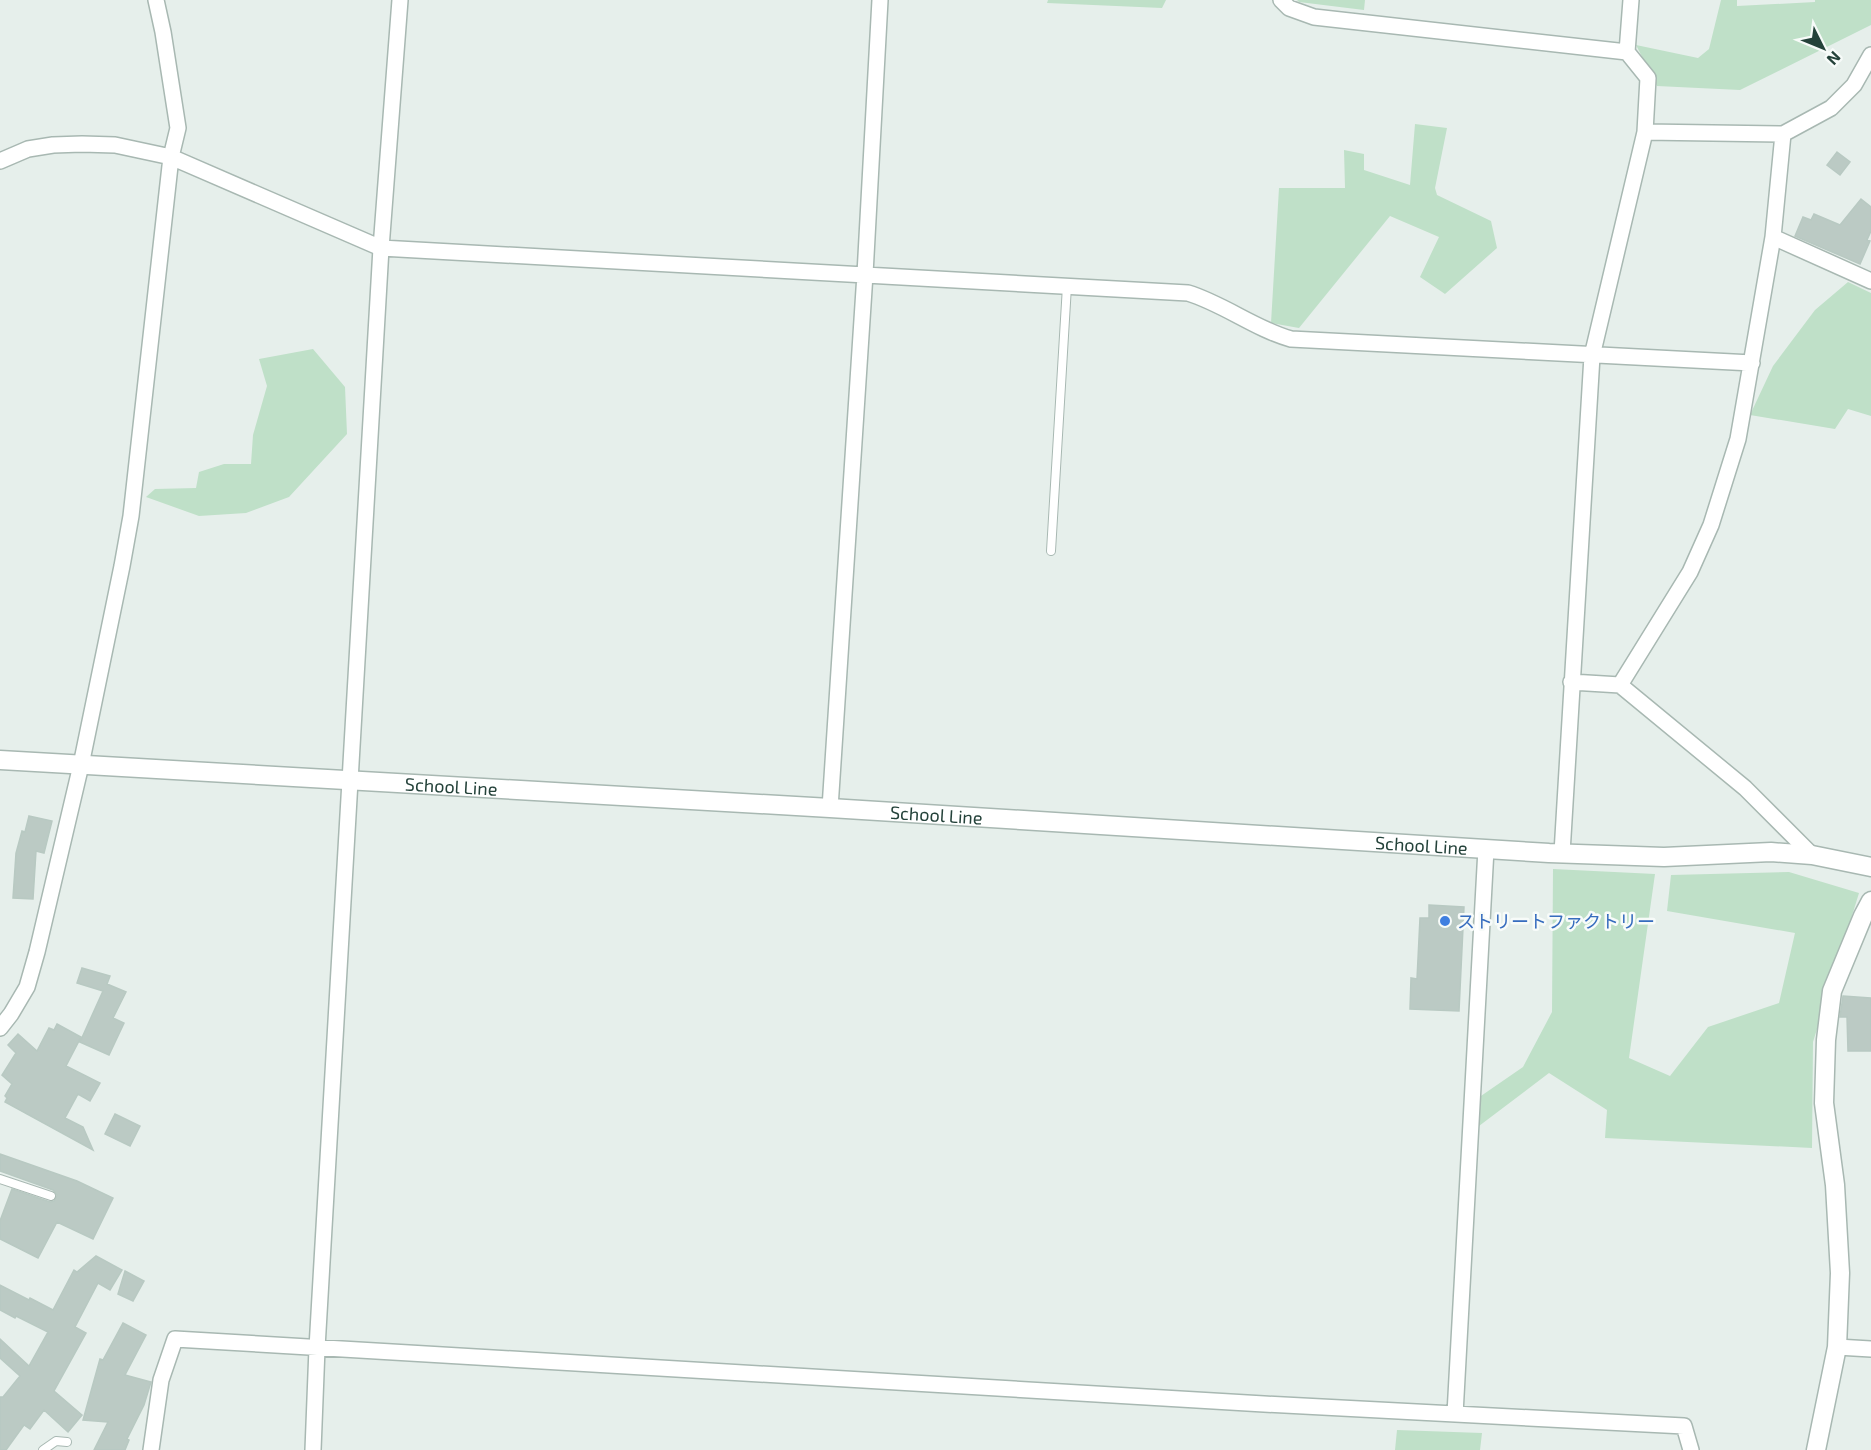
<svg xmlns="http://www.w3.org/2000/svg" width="1871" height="1450" viewBox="0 0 1871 1450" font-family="'Exo 2','Noto Sans JP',sans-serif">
	<rect width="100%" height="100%" fill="#e6efeb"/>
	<!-- green -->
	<path fill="#bfe0c8" d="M1048,0h118l-4,8 -115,-5z
		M1297,0h68l-1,10 -65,-8z
		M1721,0h16v6l78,-4v-2h56v25l-131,65 -83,-4 -21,-41 62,13 11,-9z
		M1415,124l32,4 -12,60 2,7 54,26 6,27 -52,46 -25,-17 19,-40 -49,-21 -91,112 -28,-5 8,-135h66l-1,-38 20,4v16l46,15z
		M1848,282l23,11v123l-23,-7 -13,20 -85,-14 23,-49 42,-56z
		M313,349l32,38 2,47 -58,63 -43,16 -47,3 -53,-19 9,-8 41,-1 3,-16 25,-8h27l2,-29 14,-49 -8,-27z
		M1553,869l102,5 -26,184 41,18 38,-49 71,-24 16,-70 -128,-22 4,-36 118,-3 70,21 -46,149 -1,106 -207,-10 2,-28 -58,-37 -70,53 -1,-28 45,-31 29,-55z
		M1397,1430l85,3 -2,17h-85z"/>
	<!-- building -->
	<path fill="#bbcac4" stroke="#b8c9c2" stroke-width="1.5" d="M1837,152l13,10 -10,13 -13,-10z
		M1861,199l10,8v24l-4,9 3,1 -10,23 -65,-28 8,-19 8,3 3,-6 26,11z
		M29,816l23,5 -8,32 -8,-2 -3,48 -20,-1 3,-45 6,-22 3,1z
		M1429,905l35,2 -5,104 -49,-2 1,-31 6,1 3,-61h9z
		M82,968l28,8 -3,8 19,8 -13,26 11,5 -15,32 -29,-13 23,-51 -26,-8z
		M1843,996l28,2v53h-23l-1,-34h-7z
		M57,1024l24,13 -15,29 34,17 -10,18 -12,-7 -13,24 18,9 10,23 -88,-48 2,-4 -2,-2 7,-12 -10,-9 14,-22 -8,-8 10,-11 19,17 12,-23 5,2z
		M115,1114l25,12 -10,20 -25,-12z
		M0,1154l77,27 36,17 -20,41 -36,-17 -19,36 -38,-19v-18l12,-32 38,13 4,-1 3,-6 -4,-5 -53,-19z
		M96,1256l26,14 -12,20 -12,-7 -23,44 11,6 -32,58 28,24 -14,17 -24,-22 -14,19 -6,-4 -18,25h-6v-53h3l17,-21 -20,-18v-19l29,27 19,-34 -32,-16 -1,2 -15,-8v-25l29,15 1,-2 23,12 21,-40 3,2z
		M125,1271l19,10 -11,20 -15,-7z
		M123,1323l23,12 -21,40 26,7 -7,23 -17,34 2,1 -4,10h-31l14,-28 -25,-2 17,-61 3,1z"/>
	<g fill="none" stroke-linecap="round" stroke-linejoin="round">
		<!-- service casing -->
		<g stroke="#a8b8b2" stroke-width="10">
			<path id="service" d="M1051,551l16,-265
				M0,1179l51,17
				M43,1450l13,-9 11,1"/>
		</g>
		<!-- minor casing -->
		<g stroke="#a8b8b2" stroke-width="18">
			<path id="minor" d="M1281,0l8,8 25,9 313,35
				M1645,132l138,2 48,-26 23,-23 17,-30
				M1783,134l-10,103 98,44
				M0,161l28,-12 25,-4 29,-1 33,1 56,12 210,91 807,45c36,11 67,36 103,46l461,24
				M1571,682l49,3 125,103 67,67
				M1620,685l70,-113 21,-47 27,-86 35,-202
				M830,808l35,-534 15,-274
				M1562,853l30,-497 53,-224 3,-54 -21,-26 4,-52
				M0,1028l11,-14 16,-27 10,-35 44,-187 41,-199 9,-50 40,-359 7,-29 -15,-96 -7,-32
				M1837,1347l34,2
				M1455,1414l31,-565
				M151,1450l10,-70 14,-41 1089,65 420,22 7,24
				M313,1450l4,-102 64,-1100 19,-248"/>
		</g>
		<!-- tertiary casing -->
		<g stroke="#a8b8b2" stroke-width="21">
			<g id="tertiary">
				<path id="s1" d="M0,760l830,48 719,45 115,4 107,-5 41,3 59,12"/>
				<path d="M1816,1450l21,-103 3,-74 -5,-88 -11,-82 2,-63 6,-49 31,-75 8,-15"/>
			</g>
		</g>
		<!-- service -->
		<use href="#service" stroke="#fff" stroke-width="8"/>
		<!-- minor -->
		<use href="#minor" stroke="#fff" stroke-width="15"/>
		<!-- tertiary -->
		<use href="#tertiary" stroke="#fff" stroke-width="18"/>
	</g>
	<!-- markers -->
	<circle fill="#3f7fe0" stroke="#f7fbf9" stroke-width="2" cx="1445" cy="921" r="6"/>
	<g text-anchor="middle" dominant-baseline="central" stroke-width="5" stroke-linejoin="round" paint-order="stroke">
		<!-- street labels -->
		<g font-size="18" fill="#24423a" stroke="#f7fbf9">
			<text stroke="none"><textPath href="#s1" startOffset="452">School Line</textPath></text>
			<text stroke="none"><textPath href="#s1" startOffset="938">School Line</textPath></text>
			<text stroke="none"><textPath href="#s1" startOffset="1424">School Line</textPath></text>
		</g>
		<!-- shop labels -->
		<g font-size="18" fill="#366cbe" stroke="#f7fbf9" text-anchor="start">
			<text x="1457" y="921">ストリートファクトリー</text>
		</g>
	</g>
	<!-- north arrow -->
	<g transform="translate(1823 48) rotate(133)" stroke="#f7fbf9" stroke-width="4.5" paint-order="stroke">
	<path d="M0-4.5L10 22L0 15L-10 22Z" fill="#24423a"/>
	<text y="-9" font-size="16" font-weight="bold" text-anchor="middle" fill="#24423a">N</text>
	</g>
</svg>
